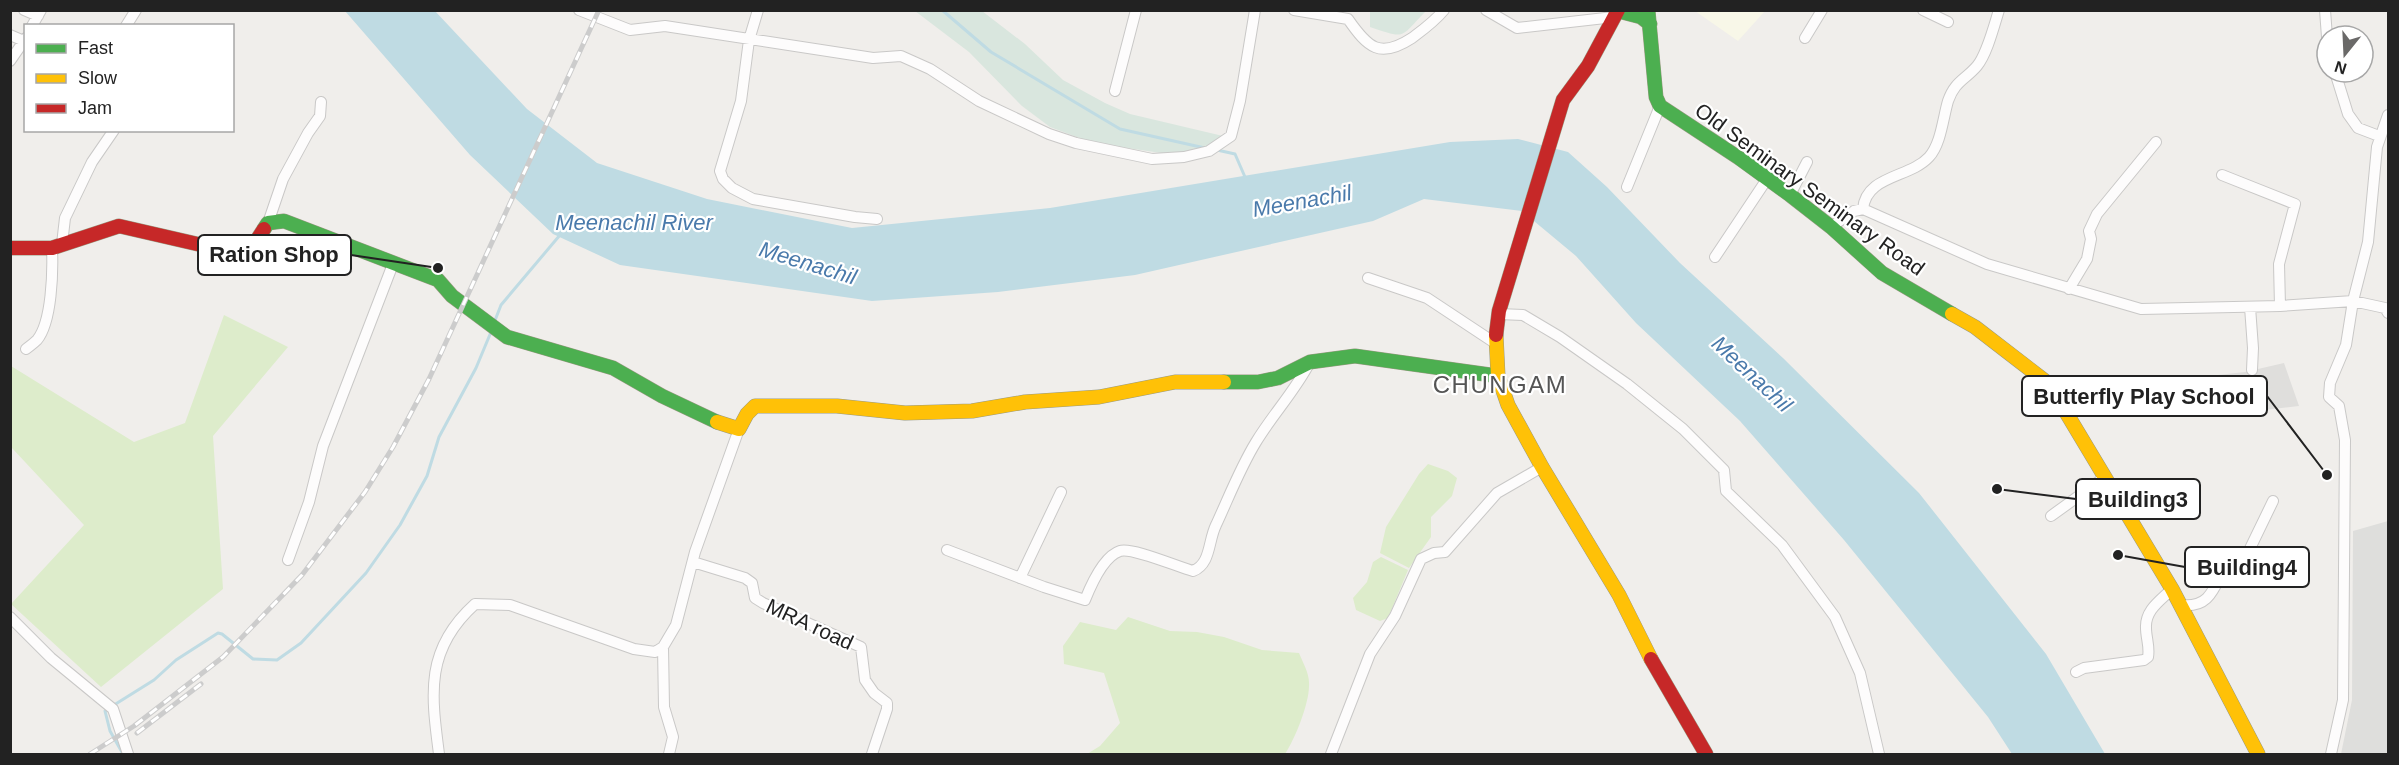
<svg xmlns="http://www.w3.org/2000/svg" width="2399" height="765" viewBox="0 0 2399 765" font-family="Helvetica,sans-serif">
	<rect width="100%" height="100%" fill="#f0eeeb"/>
	<!-- residential -->
	<path fill="#dfdedc" d="M2284,363l15,43 -80,9 -1,-40 27,-3z"/>
	<!-- education -->
	<path fill="#f8f7e8" d="M1695,11h70l-27,30z"/>
	<!-- religious -->
	<path fill="#dededc" d="M2388,521v233h-47l11,-54 1,-169z"/>
	<!-- grass -->
	<path fill="#ddeccb" d="M224,315l64,32 -75,89 10,153 -122,98 -90,-83 73,-79 -73,-78v-81l123,76 51,-19z
		M1428,464l20,7 9,7 -5,18 -21,21v20l-22,31 -29,-15 6,-26 33,-53z
		M1381,557l27,13 -20,48 -8,3 -24,-11 -3,-12 14,-16 6,-20z
		M1128,617l42,14 27,1 27,5 38,13 37,3c4,10 11,21 10,33 0,18 -14,53 -24,68h-198l13,-8 20,-23 -16,-50 -40,-9 -1,-18 17,-24 36,8z"/>
	<!-- wetland -->
	<path fill="#d9e6de" d="M915,11h67l43,33 38,36 42,23 25,11 93,22 -14,14 -41,4 -75,-11 -43,-16 -28,-21 -53,-54z
		M1370,11v-1l56,1c-26,26 -18,29 -56,16z"/>
	<!-- water -->
	<path fill="#bfdbe3" d="M345,11h90l92,98 70,54 110,36 145,29 198,-20 400,-66 68,-3 50,13 39,35 73,76 103,95 136,135 127,161 59,100h-93l-24,-37 -144,-177 -104,-119 -104,-98 -60,-67 -54,-45 -98,-12 -51,22 -238,54 -137,17 -126,9 -252,-36 -67,-31 -83,-79z"/>
	<g fill="none" stroke-linecap="round" stroke-linejoin="round">
		<!-- stream -->
		<path stroke="#bfdbe3" stroke-width="3" d="M942,10l49,42 129,77 85,19
			M1217,150l18,4 10,23
			M494,323l7,-18 59,-70
			M114,705l40,-25 22,-20 42,-27 4,1 31,25 24,1 24,-17 65,-70 34,-48 27,-49 12,-39 37,-69 15,-36
			M108,709l-3,2 5,20 13,23"/>
		<!-- street casing -->
		<g stroke="#c9c8c7" stroke-width="12">
			<path id="street" d="M24,10l14,6
				M579,10l51,20 35,-4 208,32 28,-2 29,13 49,32 70,33 27,9 76,16 32,-2 25,-6 22,-15 9,-35 15,-91
				M758,10l-9,30 -8,61 -21,70 3,8 9,9 21,11 102,18 22,2
				M1294,10l54,9c20,29 32,40 64,19 12,-9 22,-16 32,-28
				M1486,10l31,18 97,-11
				M1923,10l25,12
				M2325,10l2,27
				M32,26l9,-16
				M126,26l10,-16
				M10,35l14,6
				M1805,38l17,-28
				M10,61l16,-23
				M2335,72l13,42 10,14 21,8
				M1115,91l21,-81
				M2222,175l73,29 -16,60 1,42
				M1627,187l33,-81
				M1790,195l17,-33
				M1863,209c3,-34 47,-31 66,-52 12,-13 14,-39 19,-56 7,-20 17,-21 29,-35 10,-12 17,-40 22,-56
				M268,223l15,-44 25,-46 12,-17 1,-14
				M1831,227l23,-16 9,-2 124,55 154,45 139,-3 73,-5 32,7 3,5
				M62,244l3,-26 27,-56 22,-32
				M1715,257l52,-78
				M1368,278l59,20 68,45
				M2069,289l18,-30 4,-20 -2,-8 8,-17 59,-72
				M2250,307l3,41 -1,22
				M1499,314l24,1 37,22 67,47 56,45 41,41 2,21 56,54 53,72 25,56 19,81
				M26,349c4,-3 8,-6 11,-9 15,-18 16,-69 15,-92
				M2051,516l54,-39
				M947,550l97,37 41,13c6,-15 19,-44 35,-49 12,-4 58,16 73,20 18,-7 15,-30 23,-46 13,-28 24,-57 40,-83 17,-28 39,-51 54,-80
				M288,560l21,-58 14,-56 70,-182
				M693,562l52,16 7,5 3,15 8,5 98,44 4,33 9,13 13,10v6l-15,45
				M1020,578l41,-86
				M2181,605c27,3 32,-14 43,-36l11,-1 8,-5 30,-62
				M10,617l41,41 62,51 15,45
				M663,647l1,60 9,30 -4,17
				M2076,672l8,-4 60,-8 4,-3c2,-10 -2,-19 -2,-29 -1,-18 14,-27 26,-39
				M439,754c-8,-61 -14,-105 36,-150l35,1 124,44 21,3 8,-5 13,-22 19,-73 44,-123
				M1331,754l39,-100 25,-38 26,-57 13,-6 11,-1 52,-59 45,-26
				M2331,754l12,-54 2,-260 -6,-34 -10,-9 1,-14 16,-38 7,-44 15,-59 9,-95 11,-32"/>
		</g>
		<!-- fast casing -->
		<g stroke="#999a82" stroke-width="15">
			<path id="fast" d="M1648,10l8,87 4,9 79,52 51,37 41,32 51,46 70,41
				M1618,11l23,6 9,7
				M264,229l4,-6 16,-2 154,59 14,16 55,41 106,31 49,28 55,26
				M1224,382h34l20,-4 32,-16 45,-6 143,20"/>
		</g>
		<!-- slow casing -->
		<g stroke="#999a82" stroke-width="15">
			<path id="slow" d="M1952,314l23,13 74,57 123,205 86,165
				M1496,335l2,41 10,29 34,62 77,128 32,64
				M717,422l22,7 8,-15 8,-8h82l68,7 67,-2 53,-9 74,-5 76,-15h49"/>
		</g>
		<!-- jam casing -->
		<g stroke="#999a82" stroke-width="15">
			<path id="jam" d="M10,248h42l67,-22 122,28 10,-5 13,-20
				M1496,335l3,-24 64,-211 25,-34 30,-56
				M1651,659l55,95"/>
		</g>
		<!-- street -->
		<use href="#street" stroke="#fdfcfc" stroke-width="10"/>
		<!-- fast -->
		<use href="#fast" stroke="#4caf50" stroke-width="14"/>
		<!-- slow -->
		<use href="#slow" stroke="#ffc107" stroke-width="14"/>
		<!-- jam -->
		<use href="#jam" stroke="#c62828" stroke-width="14"/>
		<!-- rail casing -->
		<g stroke="#ccc" stroke-width="5">
			<path id="rail" d="M137,733l64,-49
				M90,754l44,-28 89,-69 79,-82 63,-83 28,-45 36,-68 170,-369"/>
		</g>
		<!-- rail -->
		<use href="#rail" stroke="#fff" stroke-width="3" stroke-dasharray="9" stroke-linecap="butt"/>
	</g>
	<g text-anchor="middle" dominant-baseline="central" stroke-width="4.5" stroke-linejoin="round" paint-order="stroke">
		<!-- street labels -->
		<g font-size="21" fill="#222" stroke="#fff">
			<text transform="translate(1810 189) rotate(36)">Old Seminary Seminary Road</text>
			<text transform="translate(810 624) rotate(25)">MRA road</text>
		</g>
		<!-- water labels -->
		<g font-size="22" font-style="italic" fill="#4a7aab" stroke="#fff">
			<text transform="translate(1302 201) rotate(-10)">Meenachil</text>
			<text x="634" y="222">Meenachil River</text>
			<text transform="translate(808 263) rotate(17)">Meenachil</text>
			<text transform="translate(1752 374) rotate(43)">Meenachil</text>
		</g>
		<!-- quarter labels -->
		<g font-size="24" letter-spacing="1.5" fill="#555" stroke="#fff">
			<text x="1500" y="384">CHUNGAM</text>
		</g>
	</g>
	<!-- callouts -->
	<path fill="none" stroke="#222" stroke-width="2" d="M438 268L351 255M2327 475L2267 396M1997 489L2076 499M2118 555L2185 567"/>
	<g fill="#222" stroke="#fff" stroke-width="2">
		<circle cx="438" cy="268" r="6"/>
		<circle cx="2327" cy="475" r="6"/>
		<circle cx="1997" cy="489" r="6"/>
		<circle cx="2118" cy="555" r="6"/>
	</g>
	<g fill="#fff" stroke="#222" stroke-width="2">
		<rect x="198" y="235" width="153" height="40" rx="6"/>
		<rect x="2022" y="376" width="245" height="40" rx="6"/>
		<rect x="2076" y="479" width="124" height="40" rx="6"/>
		<rect x="2185" y="547" width="124" height="40" rx="6"/>
	</g>
	<g font-size="22" text-anchor="middle" font-weight="bold" fill="#222">
		<text x="274" y="262">Ration Shop</text>
		<text x="2144" y="404">Butterfly Play School</text>
		<text x="2138" y="507">Building3</text>
		<text x="2247" y="575">Building4</text>
	</g>
	<!-- border -->
	<rect width="2399" height="765" fill="none" stroke="#222222" stroke-width="24"/>
	<!-- legend -->
	<rect x="24" y="24" width="210" height="108" fill="#ffffff" stroke="#a7a7a7" stroke-width="1.5"/>
	<rect x="36" y="44" width="30" height="9" fill="#4caf50" stroke="#a7a7a7" stroke-width="1.5"/>
	<text x="78" y="54" font-size="18" fill="#222222">Fast</text>
	<rect x="36" y="74" width="30" height="9" fill="#ffc107" stroke="#a7a7a7" stroke-width="1.5"/>
	<text x="78" y="84" font-size="18" fill="#222222">Slow</text>
	<rect x="36" y="104" width="30" height="9" fill="#c62828" stroke="#a7a7a7" stroke-width="1.5"/>
	<text x="78" y="114" font-size="18" fill="#222222">Jam</text>
	<!-- north arrow -->
	<g transform="translate(2345 54) rotate(198)"><circle r="28" fill="#ffffff" stroke="#a7a7a7" stroke-width="1.5"/>
	<path d="M0-4.5L10 22L0 15L-10 22Z" fill="#6a6968"/>
	<text y="-9" font-size="16" font-weight="bold" text-anchor="middle" fill="#222222">N</text>
	</g>
</svg>
